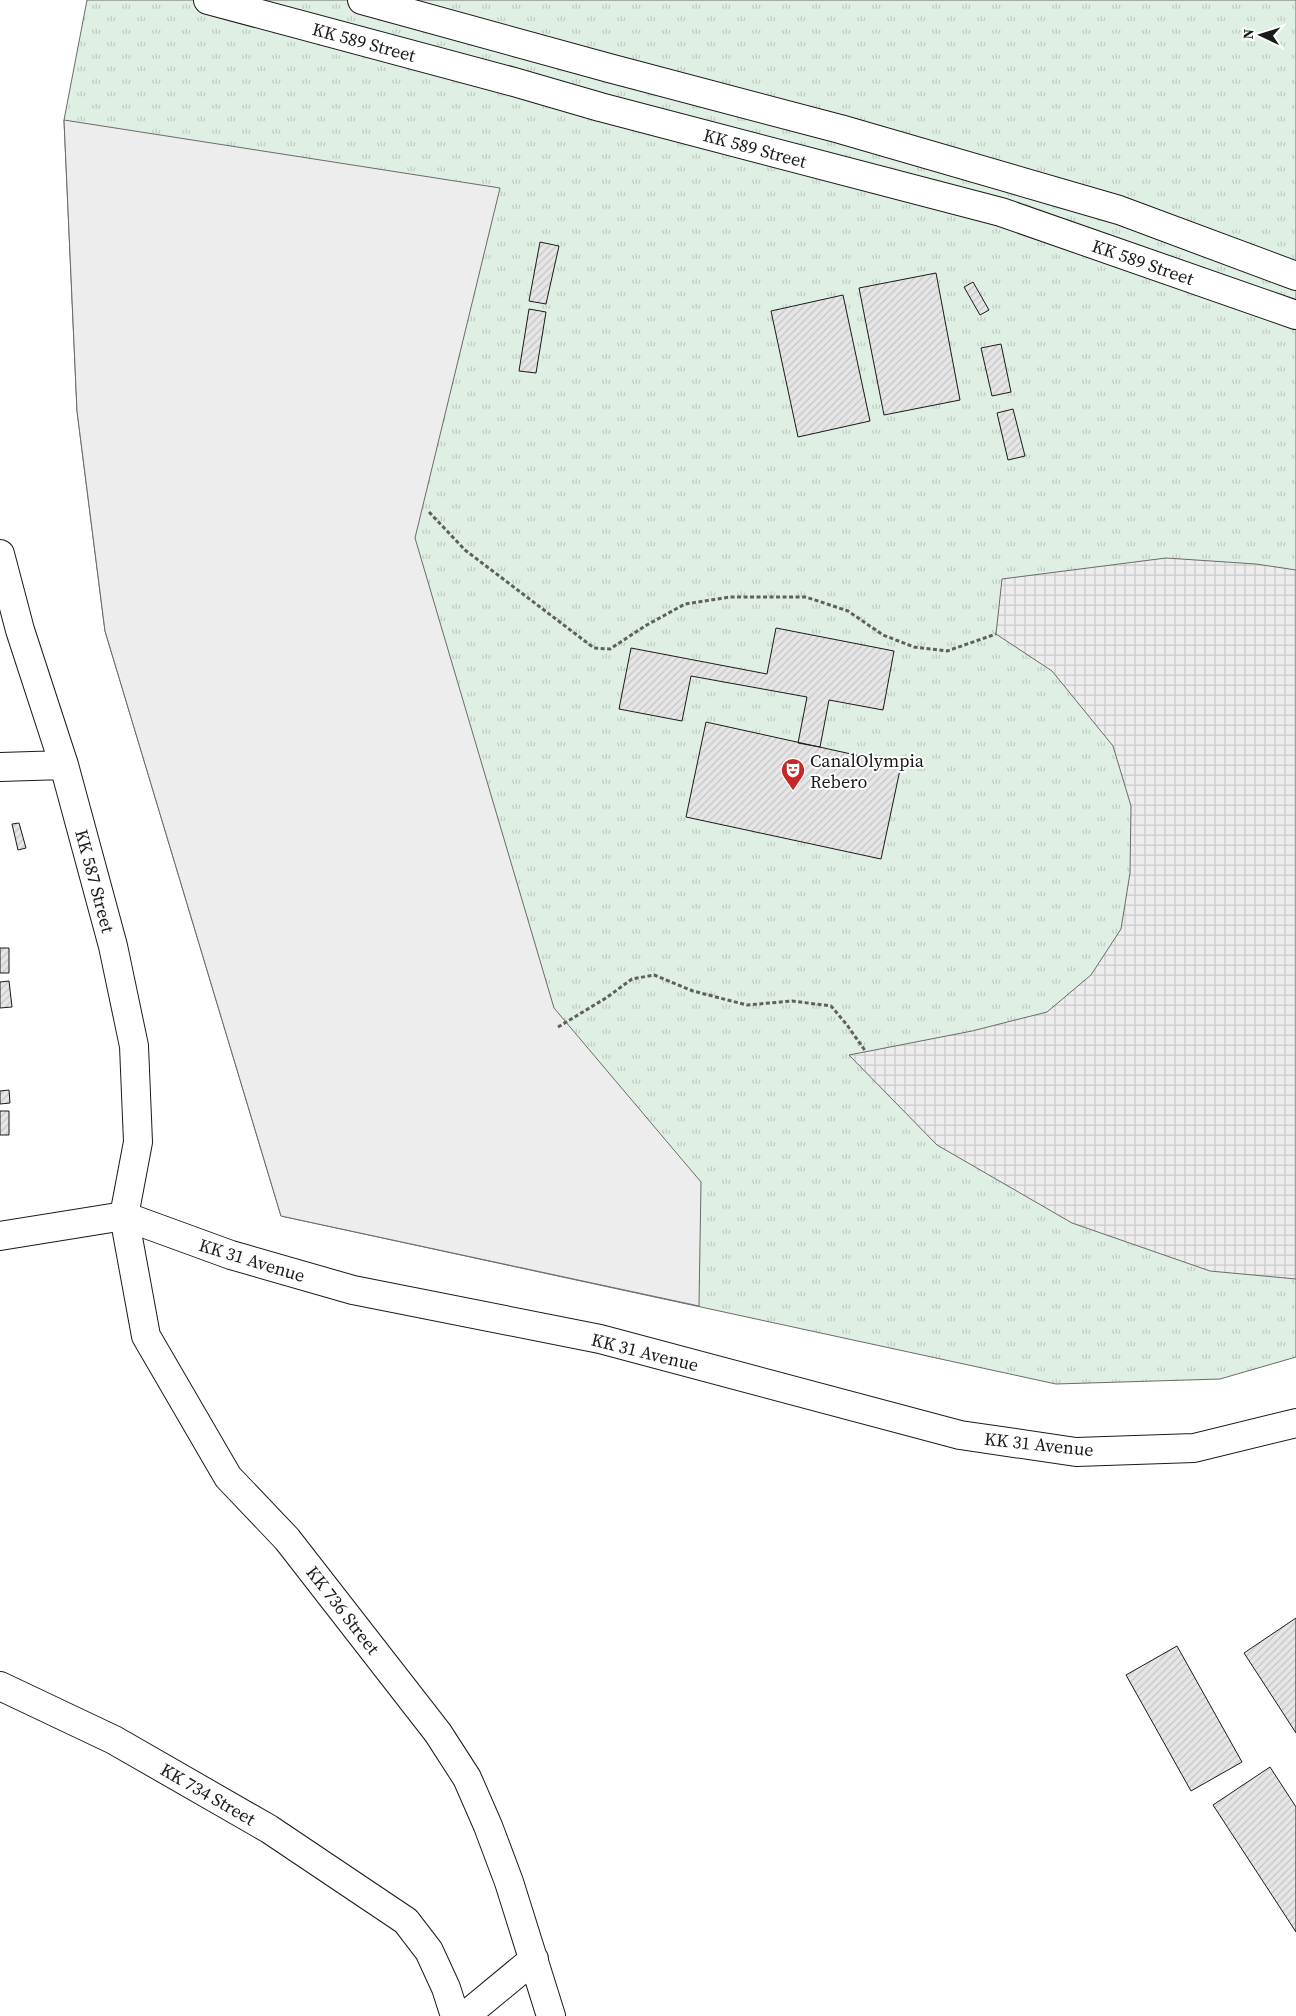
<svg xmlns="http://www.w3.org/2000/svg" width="1296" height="2016" viewBox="0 0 1296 2016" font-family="'Source Serif 4',serif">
	<defs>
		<pattern id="park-tufts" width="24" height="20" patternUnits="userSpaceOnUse" patternTransform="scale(1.25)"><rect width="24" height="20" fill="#e0efe3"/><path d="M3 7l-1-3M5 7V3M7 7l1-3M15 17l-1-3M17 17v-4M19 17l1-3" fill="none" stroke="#c0ccc2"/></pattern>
		<pattern id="plaza-grid" width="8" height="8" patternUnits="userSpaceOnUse" patternTransform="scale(1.25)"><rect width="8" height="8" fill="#ededed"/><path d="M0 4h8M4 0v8" fill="none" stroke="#cbcbcb"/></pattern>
		<pattern id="building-hatch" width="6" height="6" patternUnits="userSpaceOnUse" patternTransform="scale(1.25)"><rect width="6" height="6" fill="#e6e6e6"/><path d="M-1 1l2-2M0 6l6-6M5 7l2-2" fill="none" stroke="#c5c5c5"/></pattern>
	</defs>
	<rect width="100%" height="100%" fill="#fff"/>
	<!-- park -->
	<path fill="url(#park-tufts)" stroke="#6a6a6a" d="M87,0h1209v1357l-76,22 -164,5 -775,-168 -176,-585 -28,-220 -13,-291z"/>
	<!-- parking -->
	<path fill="#ededed" stroke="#6a6a6a" d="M64,120l436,68 -85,350 139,470 147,174 -2,124 -418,-90 -176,-585 -28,-220z"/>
	<!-- plaza -->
	<path fill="url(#plaza-grid)" stroke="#6a6a6a" d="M1166,558l90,6 40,6v709l-86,-8 -138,-48 -135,-78 -88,-90 123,-24 75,-19 44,-37 30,-46 9,-56 1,-67 -18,-60 -61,-75 -56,-37 6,-55z"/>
	<!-- building -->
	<path fill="url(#building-hatch)" stroke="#1a1a1a" d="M540,242l19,4 -13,58 -17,-3z
		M936,273l24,127 -76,15 -25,-127z
		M973,282l16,28 -9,5 -16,-28z
		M843,295l27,126 -72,16 -27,-126z
		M529,309l17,3 -10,61 -17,-2z
		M1001,344l10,48 -19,4 -11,-48z
		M1013,409l12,47 -17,4 -11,-47z
		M776,628l118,23 -11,59 -54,-10 -9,47 -22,-4 9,-46 -116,-21 -9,45 -63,-12 12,-61 136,26z
		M706,722l195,43 -20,94 -195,-42z
		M19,823l7,25 -8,2 -6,-26z
		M0,948h9v25h-9z
		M9,981l3,26 -12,1v-26z
		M9,1090l1,13 -10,1v-13z
		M0,1111h9v24h-9z
		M1296,1618v115l-52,-80z
		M1177,1646l65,116 -51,29 -65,-116z
		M1270,1767l26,40v125l-83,-127z"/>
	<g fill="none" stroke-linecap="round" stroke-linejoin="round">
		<!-- minor casing -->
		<g stroke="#1a1a1a" stroke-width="30">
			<path id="minor" d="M208,0l306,82 86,25 401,105 295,103
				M362,0l247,68 231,61 279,81 177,66
				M0,554l20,76 44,135 49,181 21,100 4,96 -14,74 22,120 82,141 59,62 151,194 29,45 21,48 21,56 42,134
				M0,767l64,-2
				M0,1686l114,54 155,89 137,92 23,30 17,37 9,28
				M465,2016l69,-57"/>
		</g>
		<!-- major casing -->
		<g stroke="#1a1a1a" stroke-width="30">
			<path id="major" d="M0,1236l124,-20 107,39 122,35 247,49 360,96 116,17 118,-4 102,-25"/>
		</g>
		<!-- path -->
		<path stroke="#5f5f5f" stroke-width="3" stroke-dasharray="4 2.5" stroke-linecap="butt" d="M429,512l36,38 129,98 16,1 35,-23 40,-22 45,-7h76l42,14 35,24 31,12 33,4 49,-17
			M558,1027l48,-29 26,-19 22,-4 39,16 54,14 45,-4 39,5 16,19 19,27"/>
		<!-- minor -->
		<use href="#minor" stroke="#fff" stroke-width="28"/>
		<!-- major -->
		<use href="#major" stroke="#fff" stroke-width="28"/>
	</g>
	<!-- icons -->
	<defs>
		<g id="theatre-pin" transform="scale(1.25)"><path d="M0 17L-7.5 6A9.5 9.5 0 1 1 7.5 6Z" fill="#c62828" stroke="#fff"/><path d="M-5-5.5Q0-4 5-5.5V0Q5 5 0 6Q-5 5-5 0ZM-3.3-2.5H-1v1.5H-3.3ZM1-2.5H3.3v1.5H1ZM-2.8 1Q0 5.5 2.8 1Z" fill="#fff"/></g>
	</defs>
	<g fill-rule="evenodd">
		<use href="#theatre-pin" x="793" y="770"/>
	</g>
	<g text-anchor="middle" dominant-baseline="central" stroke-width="4" stroke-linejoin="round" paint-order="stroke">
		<!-- street labels -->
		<g font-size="18" fill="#1a1a1a" stroke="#fff">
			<text transform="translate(364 42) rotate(15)">KK 589 Street</text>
			<text transform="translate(755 148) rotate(15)">KK 589 Street</text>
			<text transform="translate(1143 262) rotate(19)">KK 589 Street</text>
			<text transform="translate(95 881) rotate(75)">KK 587 Street</text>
			<text transform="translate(252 1260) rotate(17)">KK 31 Avenue</text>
			<text transform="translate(645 1352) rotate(14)">KK 31 Avenue</text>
			<text transform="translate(1039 1444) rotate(6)">KK 31 Avenue</text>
			<text transform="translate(343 1610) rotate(52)">KK 736 Street</text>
			<text transform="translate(208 1794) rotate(30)">KK 734 Street</text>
		</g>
		<!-- poi labels -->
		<g font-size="18" fill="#1a1a1a" stroke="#fff" text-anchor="start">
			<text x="810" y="760">CanalOlympia<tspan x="810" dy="21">Rebero</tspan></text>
		</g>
	</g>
	<!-- north arrow -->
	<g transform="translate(1261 35) rotate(274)" stroke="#ffffff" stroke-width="4" paint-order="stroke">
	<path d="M0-4L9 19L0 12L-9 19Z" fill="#1a1a1a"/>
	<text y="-8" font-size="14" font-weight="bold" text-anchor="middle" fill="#1a1a1a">N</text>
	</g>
</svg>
